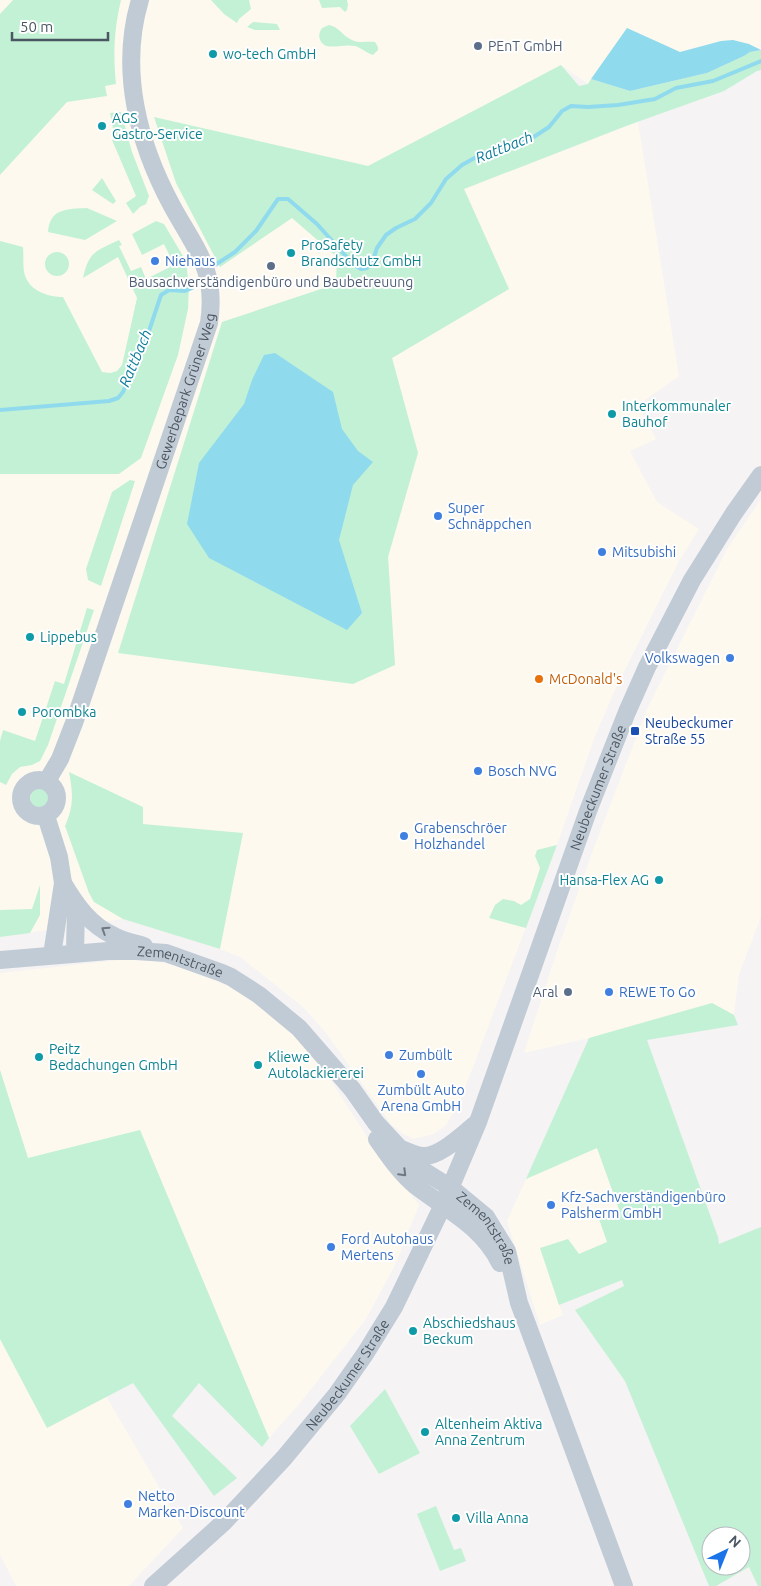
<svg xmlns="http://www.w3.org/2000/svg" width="761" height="1586" viewBox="0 0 761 1586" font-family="Ubuntu,sans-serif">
	<rect width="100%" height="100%" fill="#f5f3f3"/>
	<!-- commercial -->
	<path fill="#fdf9ef" d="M0,0h761v49l-28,-9 -12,1 -41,11 -53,-24 -39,56 -27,-19 -193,101 -107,-23 -41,124 72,-49 45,39 -1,28 -114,37 173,343 -7,-108 30,-104 -26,-95 117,-69 -45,-100 174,-67 41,254 -41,29 18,34 -26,12 27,51 42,27 -20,32 -63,127 -21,48 -38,109 -98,259 -14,22 -11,8 -20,5 -11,-5 -12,-10 -65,-91 -23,-26 -63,-50 -20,-8 -97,-30 -123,18z
		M761,499v418l-22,57 -5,41 -22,-12 -123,35 -65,15 34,-105 35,-98 54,-141 80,-160z
		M138,958l37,7 51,17 51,35 22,18 24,33 55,86 41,51 -24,60 -29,54 -65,83 -32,36 -129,-308 -112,28 -28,-88v-97z
		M597,1148l22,61 -11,33 -29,12 -39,-6 23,67 -23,10 -33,-104 19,-42z
		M0,1339l47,89 59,-32 77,132 -54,58h-113l-16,-31z"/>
	<!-- green -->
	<path fill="#c3f1d5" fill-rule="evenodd" d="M13,0h108c-7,30 -8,53 -5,84l-11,2 2,10 -40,6 -67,73v-161z
		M211,0h38l2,9 -12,10 -2,4 -13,-9z
		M319,0h28l1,5 -1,5 -2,2 -5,-5 -18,1z
		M253,22l24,2 3,6h-25l-8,-3z
		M329,25c10,2 13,10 21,14 8,5 16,2 25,3l3,5v3l-5,5c-7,-2 -11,-7 -18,-9 -10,-2 -19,2 -29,0 -7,-4 -9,-11 -4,-18z
		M761,50v20l-4,1 -33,20 -98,35 -162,63 45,100 -117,69 26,95 -30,104 7,108 -42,19 -235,-31 104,-331 114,-38 1,-27 -45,-39 -72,49 -44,-84 -22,-66 214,49 193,-101 18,21 9,-2 3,-5 39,12 77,-18 37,-17 6,-4z
		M121,112l11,40 17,44 -3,8 -6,3 -7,7 -7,-11 10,-7 -24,-56 3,-1 -5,-26z
		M102,178l14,23 -3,3 -21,-14z
		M87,208l30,13 -32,19 -37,-8c2,-24 19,-23 39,-24z
		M156,221l8,3 22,37 3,26 -1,22 -10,46 -37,103 -22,16h-119v-233l23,6c1,9 -1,23 3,31 6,14 24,19 37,19l39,75 8,1 7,-2 5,-6 15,-67 -19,-41 -35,21c6,-27 13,-27 36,-38l3,5 -3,1 12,25 10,-4 5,12 28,-14 -10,-21 -22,11 -10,-21z
		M45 264a12 12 0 1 1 24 0a12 12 0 1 1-24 0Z
		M130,480l5,1 -34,105 -13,-6 -2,-11 26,-77z
		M87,608l7,2 -46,135 -8,16 -8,4 -12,2 -8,7 -6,11 -6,-3v-41l3,-11 32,11 20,-60 9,3z
		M69,772l74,35v17l100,9 -23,116 -97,-30 -29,-17 -5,-9 -24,-67c9,-21 8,-32 4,-54z
		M30 798a10 10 0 1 1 20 0a10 10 0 1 1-20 0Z
		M557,845l-31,83 -37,-10 6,-13 8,-6 11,2 7,4 9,-6 10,-31 -5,-12 2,-6z
		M40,885v30l-10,18 -30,4v-27l32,-1z
		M712,1003l22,12 4,10 -91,15 71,197 1,7 42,-17v359h-3l-9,-19 -33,19h-7l-84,-205 -50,-71 49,-24 -2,-6 -63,25 -19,-57 28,-9 11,15 28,-12 -8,-23 20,-10 -22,-61 -71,31 63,-141zM711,1536h30v30h-30z
		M0,1070l28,88 112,-28 129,308 -7,9 -63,-64 -27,33 65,62 -23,18 -81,-113 -86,45 -47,-89z
		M385,1389l35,64 -41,21 -29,-48z
		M436,1506l18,44 7,-2 5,13 -26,10 -23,-57z"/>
	<!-- water -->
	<path fill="#90daee" d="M627,28l53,24 41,-11 12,-1 16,4 12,6 -11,2 -6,4 -37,17 -77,18 -39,-12z
		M275,353l58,39 9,37 16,22 15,11 -20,23 -14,55 23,73 -15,17 -138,-72 -22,-34 12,-61 45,-59 8,-24 12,-25z"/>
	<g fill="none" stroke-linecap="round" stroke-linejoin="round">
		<!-- stream -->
		<path stroke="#90daee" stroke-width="4" d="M215,265l20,-13 21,-21 22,-32h10l29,25 36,40 8,5 6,-1 5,-5 5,-15 9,-13 10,-7 19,-9 16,-16 15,-24 16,-14 18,-10 49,-15 20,-13 13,-16 9,-5 17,1 30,-2 37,-6 21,-11 37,-7 48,-20
			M0,410l109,-9 9,-3 5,-6 24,-55 14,-42 8,-5 16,1 7,-3"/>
		<!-- secondary -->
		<g stroke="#c1cbd6" stroke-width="18">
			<circle cx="39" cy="798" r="18"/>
			<path id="s1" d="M47,781l13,-22 14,-36 135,-400c8,-53 -13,-73 -37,-117 -34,-63 -53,-136 -32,-206"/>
			<path d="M46,816l13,41 4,26 -11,72"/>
			<path d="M63,883c13,22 27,42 51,53 9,5 20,7 30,10"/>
			<path d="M75,953l1,-48"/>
			<path id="s2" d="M0,960l108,-9h28l30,2 56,20 9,4 28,18 40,33 53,61 24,34 40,43 35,22 35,29 21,34 12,52 8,21 97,262"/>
			<path d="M377,1139c12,17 23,34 39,47 31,24 66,40 84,77"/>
			<path d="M401,1149c6,2 15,7 22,7 17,1 40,-22 53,-32"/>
			<path id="s3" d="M153,1586l71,-64 60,-64 53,-64 28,-40 29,-47 49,-102 35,-83 110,-311 39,-99 20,-45 45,-87 42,-67 27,-38"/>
		</g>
	</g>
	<!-- one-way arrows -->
	<defs><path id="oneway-chevron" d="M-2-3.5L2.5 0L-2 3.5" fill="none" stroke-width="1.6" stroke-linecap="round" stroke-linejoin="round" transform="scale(1.25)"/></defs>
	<g stroke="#6e7984">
		<use href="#oneway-chevron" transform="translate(105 930) rotate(-147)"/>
		<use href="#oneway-chevron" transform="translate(403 1173) rotate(45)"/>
	</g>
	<!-- markers -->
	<g fill="#5c6f8a" stroke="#fff" stroke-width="2">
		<circle cx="478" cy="46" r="5"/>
		<circle cx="271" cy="266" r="5"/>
		<circle cx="568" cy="992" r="5"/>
	</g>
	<g fill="#0f9aa8" stroke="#fff" stroke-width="2">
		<circle cx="213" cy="54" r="5"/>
		<circle cx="102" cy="126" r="5"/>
		<circle cx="291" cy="253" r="5"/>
		<circle cx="612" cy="414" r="5"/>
		<circle cx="30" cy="637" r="5"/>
		<circle cx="22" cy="712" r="5"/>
		<circle cx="659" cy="880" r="5"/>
		<circle cx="39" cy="1057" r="5"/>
		<circle cx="258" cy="1065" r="5"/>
		<circle cx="413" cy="1331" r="5"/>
		<circle cx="425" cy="1432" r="5"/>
		<circle cx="456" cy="1518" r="5"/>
	</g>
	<g fill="#3f7fe0" stroke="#fff" stroke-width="2">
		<circle cx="155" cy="261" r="5"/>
		<circle cx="438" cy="516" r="5"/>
		<circle cx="602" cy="552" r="5"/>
		<circle cx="730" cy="658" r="5"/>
		<circle cx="478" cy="771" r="5"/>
		<circle cx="404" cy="836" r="5"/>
		<circle cx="609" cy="992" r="5"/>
		<circle cx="389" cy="1055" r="5"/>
		<circle cx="421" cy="1074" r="5"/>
		<circle cx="551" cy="1205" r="5"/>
		<circle cx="331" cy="1247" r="5"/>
		<circle cx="128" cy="1504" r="5"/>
	</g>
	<circle fill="#e8710a" stroke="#fff" stroke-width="2" cx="539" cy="679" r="5"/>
	<rect fill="#1a4fb4" stroke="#fff" stroke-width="2" x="630" y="726" width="10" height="10" rx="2.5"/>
	<g text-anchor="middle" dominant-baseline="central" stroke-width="4" stroke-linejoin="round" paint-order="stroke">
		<!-- service labels -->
		<g font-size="14" fill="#4e5e75" stroke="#fff" text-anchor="start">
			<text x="488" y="46">PEnT GmbH</text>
			<text x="271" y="282" text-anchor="middle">Bausachverständigenbüro und Baubetreuung</text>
			<text x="558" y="992" text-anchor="end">Aral</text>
		</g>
		<!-- culture labels -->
		<g font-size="14" fill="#0d838f" stroke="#fff" text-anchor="start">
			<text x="223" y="54">wo-tech GmbH</text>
			<text x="112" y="118">AGS<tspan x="112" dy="16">Gastro-Service</tspan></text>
			<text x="301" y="245">ProSafety<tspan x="301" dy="16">Brandschutz GmbH</tspan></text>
			<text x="622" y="406">Interkommunaler<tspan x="622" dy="16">Bauhof</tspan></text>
			<text x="40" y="637">Lippebus</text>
			<text x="32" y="712">Porombka</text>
			<text x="649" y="880" text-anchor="end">Hansa-Flex AG</text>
			<text x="49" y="1049">Peitz<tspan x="49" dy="16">Bedachungen GmbH</tspan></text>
			<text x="268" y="1057">Kliewe<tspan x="268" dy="16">Autolackiererei</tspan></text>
			<text x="423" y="1323">Abschiedshaus<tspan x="423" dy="16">Beckum</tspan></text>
			<text x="435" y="1424">Altenheim Aktiva<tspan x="435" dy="16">Anna Zentrum</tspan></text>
			<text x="466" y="1518">Villa Anna</text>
		</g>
		<!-- shop labels -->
		<g font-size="14" fill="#366cbe" stroke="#fff" text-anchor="start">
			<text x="165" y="261">Niehaus</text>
			<text x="448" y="508">Super<tspan x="448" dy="16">Schnäppchen</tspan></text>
			<text x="612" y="552">Mitsubishi</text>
			<text x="720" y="658" text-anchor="end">Volkswagen</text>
			<text x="488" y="771">Bosch NVG</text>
			<text x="414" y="828">Grabenschröer<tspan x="414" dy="16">Holzhandel</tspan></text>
			<text x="619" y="992">REWE To Go</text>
			<text x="399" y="1055">Zumbült</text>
			<text x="421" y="1090" text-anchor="middle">Zumbült Auto<tspan x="421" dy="16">Arena GmbH</tspan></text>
			<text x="561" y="1197">Kfz-Sachverständigenbüro<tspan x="561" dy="16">Palsherm GmbH</tspan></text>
			<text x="341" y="1239">Ford Autohaus<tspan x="341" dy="16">Mertens</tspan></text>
			<text x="138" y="1496">Netto<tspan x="138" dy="16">Marken-Discount</tspan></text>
		</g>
		<!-- street labels -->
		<g font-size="14" fill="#4a5661" stroke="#fff">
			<text stroke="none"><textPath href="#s1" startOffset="414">Gewerbepark Grüner Weg</textPath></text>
			<text stroke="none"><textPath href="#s3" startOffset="929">Neubeckumer Straße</textPath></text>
			<text stroke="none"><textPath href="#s2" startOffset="182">Zementstraße</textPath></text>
			<text stroke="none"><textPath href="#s2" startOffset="598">Zementstraße</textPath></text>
			<text stroke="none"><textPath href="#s3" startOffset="288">Neubeckumer Straße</textPath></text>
		</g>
		<!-- food labels -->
		<g font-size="14" fill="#c56008" stroke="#fff" text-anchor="start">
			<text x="549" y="679">McDonald's</text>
		</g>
		<!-- transit labels -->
		<g font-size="14" fill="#164399" stroke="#fff" text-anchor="start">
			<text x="645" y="723">Neubeckumer<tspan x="645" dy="16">Straße 55</tspan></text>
		</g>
		<!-- water labels -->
		<g font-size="15" font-style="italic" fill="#0c7c9b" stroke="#fff">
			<text transform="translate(504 147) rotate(-22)">Rattbach</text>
			<text transform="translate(135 358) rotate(-67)">Rattbach</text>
		</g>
	</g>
	<!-- north arrow -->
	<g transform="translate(726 1551) rotate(43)"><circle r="24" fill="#ffffff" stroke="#b7bbc0"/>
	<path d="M0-4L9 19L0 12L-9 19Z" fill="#1a73e8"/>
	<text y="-8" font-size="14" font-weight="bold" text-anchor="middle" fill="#4a5661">N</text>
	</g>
	<!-- scale -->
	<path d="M12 32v8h96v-8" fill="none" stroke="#4a5661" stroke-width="2.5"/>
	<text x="20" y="32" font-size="15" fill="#4a5661" stroke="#ffffff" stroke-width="4" paint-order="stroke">50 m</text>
</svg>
